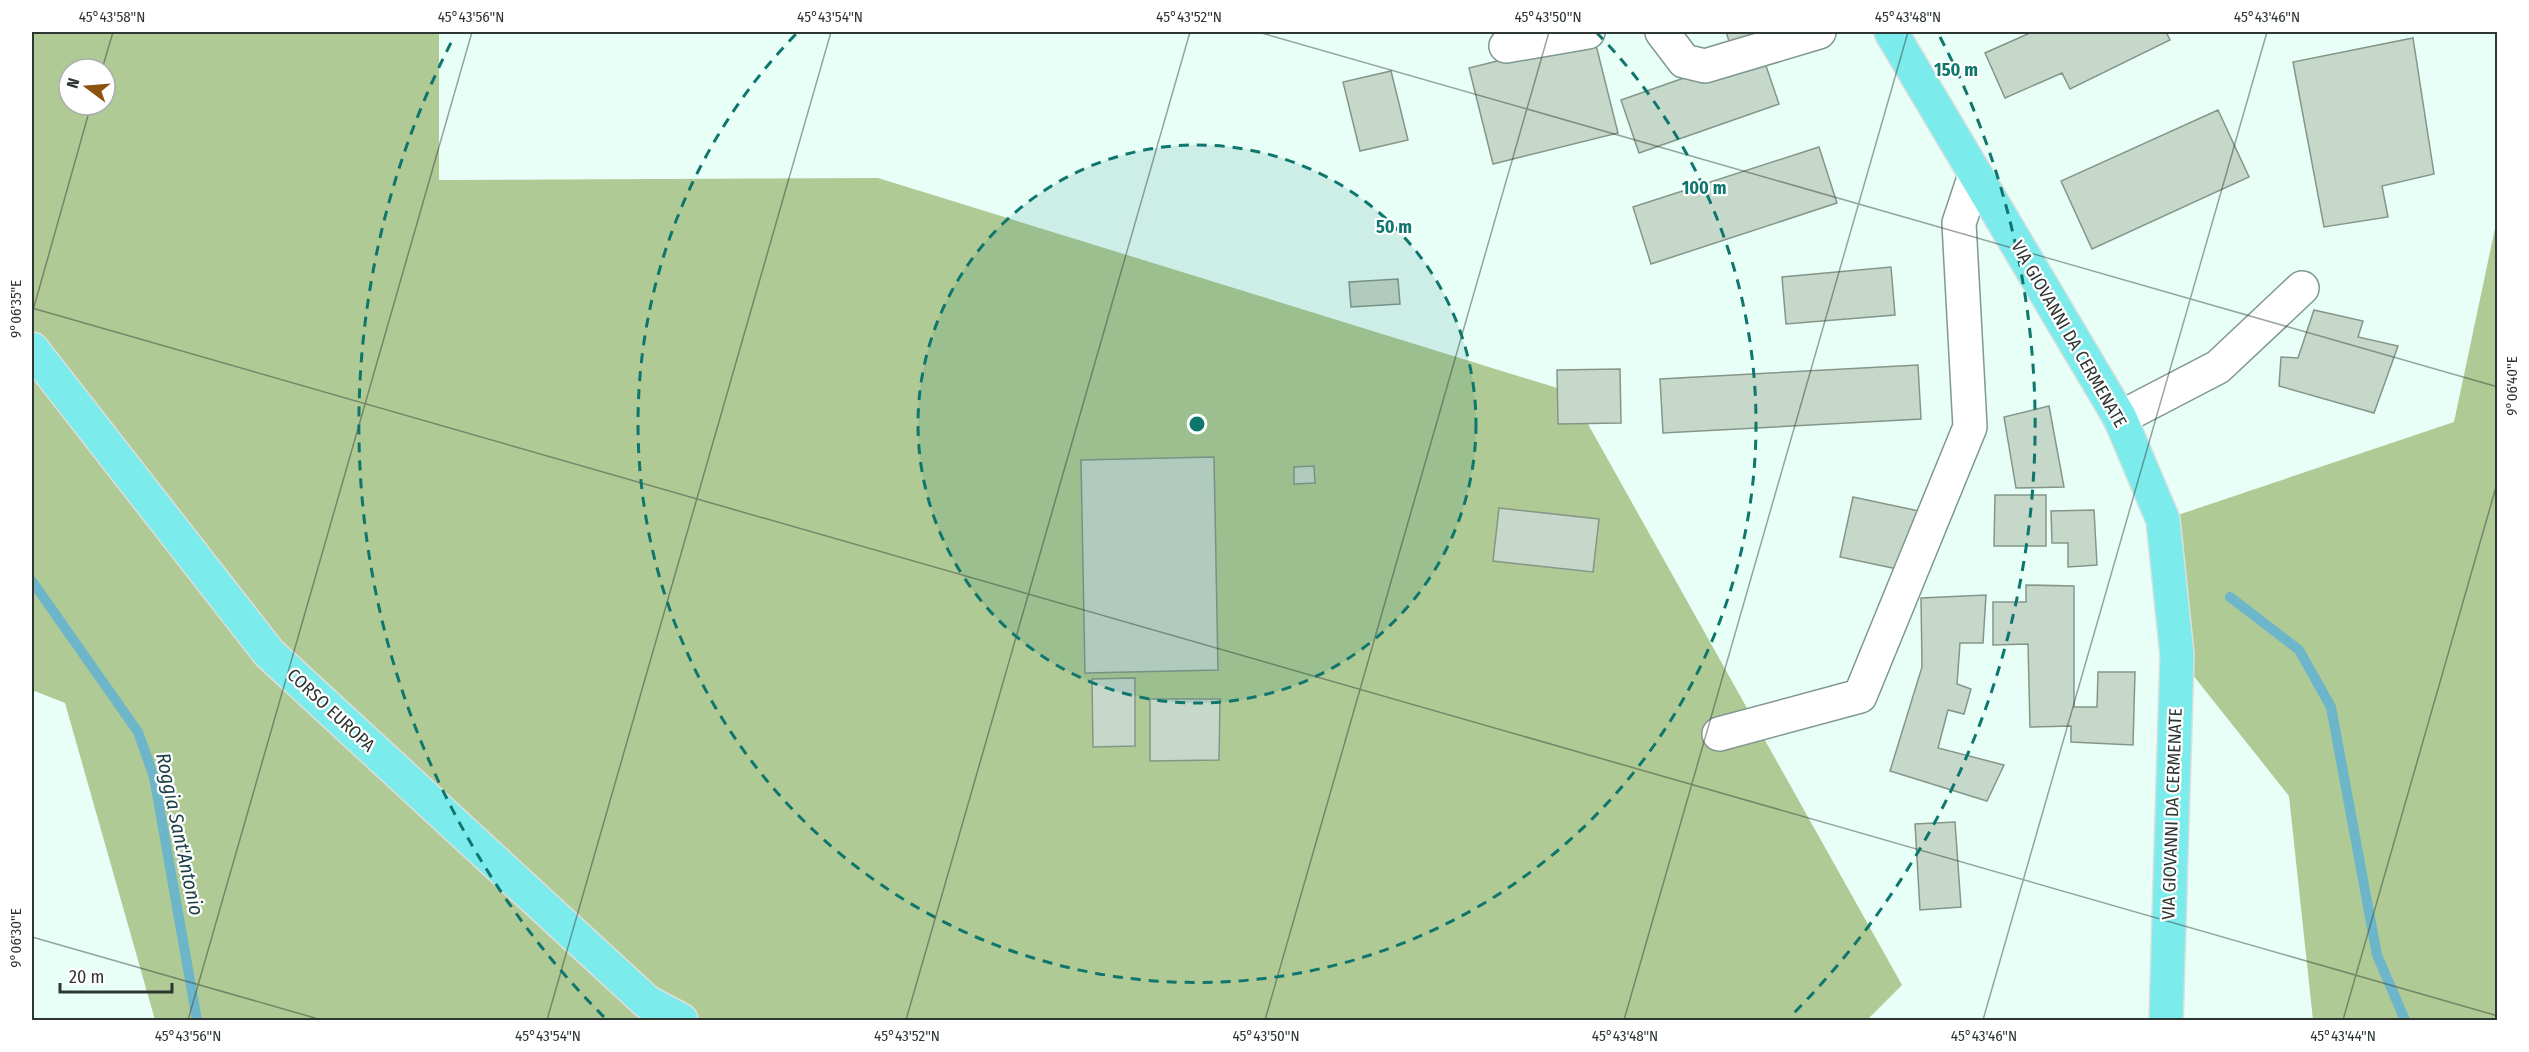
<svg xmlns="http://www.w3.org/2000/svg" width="2529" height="1052" viewBox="0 0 2529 1052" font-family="'Fira Sans Condensed',sans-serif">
	<rect width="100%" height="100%" fill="#e7fff7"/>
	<!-- forest -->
	<path fill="#afca94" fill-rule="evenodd" d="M32,32h407v148l439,-2 692,214 332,593 -35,35h-1712l-90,-317 -33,-13zM69,69h36v36h-36z
		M2497,219v801h-184l-24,-224 -112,-141 -14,-135 291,-98z"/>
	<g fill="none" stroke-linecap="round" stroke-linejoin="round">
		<!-- stream -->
		<path stroke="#6db6ca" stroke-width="10" d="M32,581l106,151 16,45 43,243
			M2230,597l69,53 32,57 46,248 28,65"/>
	</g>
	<!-- building -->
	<path fill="#c6d8ca" stroke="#859689" stroke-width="1.5" d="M1726,32h49l-44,15z
		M2032,32h134l4,8 -100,49 -8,-16 -57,25 -20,-45z
		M1594,37l24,96 -125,31 -24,-96z
		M2413,38l21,136 -52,12 6,31 -64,10 -31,-165z
		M1761,51l18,53 -140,49 -18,-53z
		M1391,71l17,69 -48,11 -17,-69z
		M2218,110l31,67 -157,72 -31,-68z
		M1819,147l18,56 -186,61 -18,-57z
		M1891,267l4,48 -109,9 -4,-47z
		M1398,279l2,25 -49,3 -2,-25z
		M2314,310l49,11 -5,16 40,9 -24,67 -95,-27 2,-29 17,1z
		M1918,365l3,54 -258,14 -3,-54z
		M1620,369l1,54 -63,1 -1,-54z
		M2049,406l15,81 -48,1 -12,-71z
		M1214,457l4,213 -133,3 -4,-213z
		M1314,466l1,17 -21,1v-17z
		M1995,495h51v51h-52z
		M1853,497l66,14 -12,60 -67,-14z
		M1499,508l100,11 -6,53 -100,-11z
		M2094,510l3,55 -29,2v-24h-16l-1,-32z
		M2026,585l48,1v121h23l1,-35h37l-2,73 -62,-3v-16l-41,1 -2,-83 -35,1v-43h33z
		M1986,595l-3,48h-23l-3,41 14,5 -7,25 -16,-4 -10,38 66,17 -17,36 -97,-30 32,-104 -1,-69z
		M1135,678v68l-42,1 -1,-68z
		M1150,699h70l-1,61 -69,1z
		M1955,822l6,85 -41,3 -5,-86z"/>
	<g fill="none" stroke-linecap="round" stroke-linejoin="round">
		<!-- minor casing -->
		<g stroke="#819790" stroke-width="36">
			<path id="minor" d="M1662,32l22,29 21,5 114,-34
				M1506,46l82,-14
				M2120,418l98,-51 84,-79
				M1719,734l141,-38 110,-269 -11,-204 16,-48"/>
		</g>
		<!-- major casing -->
		<g stroke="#dddfde" stroke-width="36">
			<path id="major" d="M1891,32l229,386 43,102 14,135 -11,365
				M32,349l237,304 378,349 34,18"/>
		</g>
		<!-- minor -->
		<use href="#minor" stroke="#fff" stroke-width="33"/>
		<!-- major -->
		<use href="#major" stroke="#7cebeb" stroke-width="33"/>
	</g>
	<!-- ticks -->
	<path fill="none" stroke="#2d3633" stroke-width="1.5" stroke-opacity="0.45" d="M1258,32l1240,355M102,69l11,-37M32,308l2466,708M32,314l59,-209M32,937l290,83M188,1020l284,-988M547,1020l284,-988M906,1020l284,-988M1265,1020l284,-988M1624,1020l284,-988M1983,1020l284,-988M2343,1020l155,-540"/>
	<!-- distance rings -->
	<circle cx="1197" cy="424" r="279" fill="#0f766e" fill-opacity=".12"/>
	<g fill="none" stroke="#0f766e" stroke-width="3" stroke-dasharray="10 8">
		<circle cx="1197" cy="424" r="279"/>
		<path d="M1596 32A559 559 0 1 1 798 32"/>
		<path d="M604 1017A838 838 0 0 1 454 37M1940 37A838 838 0 0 1 1790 1017"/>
	</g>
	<g text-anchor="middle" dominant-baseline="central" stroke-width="4.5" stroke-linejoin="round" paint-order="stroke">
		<!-- street labels -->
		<g font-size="18" fill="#2d3633" stroke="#fff">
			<text transform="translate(2069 334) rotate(60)">VIA GIOVANNI DA CERMENATE</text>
			<text transform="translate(331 710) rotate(43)">CORSO EUROPA</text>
			<text transform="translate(2172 814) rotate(-88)">VIA GIOVANNI DA CERMENATE</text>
		</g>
		<!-- water labels -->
		<g font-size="20" font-style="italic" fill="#1b3e47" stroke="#fff">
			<text transform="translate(180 834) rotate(78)">Roggia Sant'Antonio</text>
		</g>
	</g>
	<circle cx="1197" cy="424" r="9" fill="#0f766e" stroke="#fff" stroke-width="3"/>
	<g font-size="18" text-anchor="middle" font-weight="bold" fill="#0f766e" stroke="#fff" stroke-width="4.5" stroke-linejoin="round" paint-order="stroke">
		<text x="1956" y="76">150 m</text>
		<text x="1704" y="194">100 m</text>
		<text x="1394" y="233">50 m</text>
	</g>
	<!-- border -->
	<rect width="2529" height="1052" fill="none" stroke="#ffffff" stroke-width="66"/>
	<!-- north arrow -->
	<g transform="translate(87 87) rotate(286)"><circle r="28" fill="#ffffff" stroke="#abafad" stroke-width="1.5"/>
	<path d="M0-4.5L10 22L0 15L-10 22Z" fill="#8d530e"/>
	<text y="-9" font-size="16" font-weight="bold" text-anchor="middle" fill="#2d3633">N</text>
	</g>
	<!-- scale -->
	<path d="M60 983v9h112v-9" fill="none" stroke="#2d3633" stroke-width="3"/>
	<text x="69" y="983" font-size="18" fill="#2d3633" stroke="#ffffff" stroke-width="4.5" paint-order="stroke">20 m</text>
	<rect x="33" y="33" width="2463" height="986" fill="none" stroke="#2d3633" stroke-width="2"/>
	<g font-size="15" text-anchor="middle" fill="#2d3633">
		<text x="112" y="22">45°43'58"N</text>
		<text x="471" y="22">45°43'56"N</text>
		<text x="830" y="22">45°43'54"N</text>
		<text x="1189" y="22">45°43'52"N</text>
		<text x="1548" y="22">45°43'50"N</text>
		<text x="1908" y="22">45°43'48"N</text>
		<text x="2267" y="22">45°43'46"N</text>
		<text transform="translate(16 309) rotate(-90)" y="5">9°06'35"E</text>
		<text transform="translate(2512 386) rotate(-90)" y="5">9°06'40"E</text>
		<text transform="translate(16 938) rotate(-90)" y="5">9°06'30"E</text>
		<text x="188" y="1041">45°43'56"N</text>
		<text x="548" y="1041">45°43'54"N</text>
		<text x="907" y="1041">45°43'52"N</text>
		<text x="1266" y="1041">45°43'50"N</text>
		<text x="1625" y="1041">45°43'48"N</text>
		<text x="1984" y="1041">45°43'46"N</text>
		<text x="2343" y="1041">45°43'44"N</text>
	</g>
</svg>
